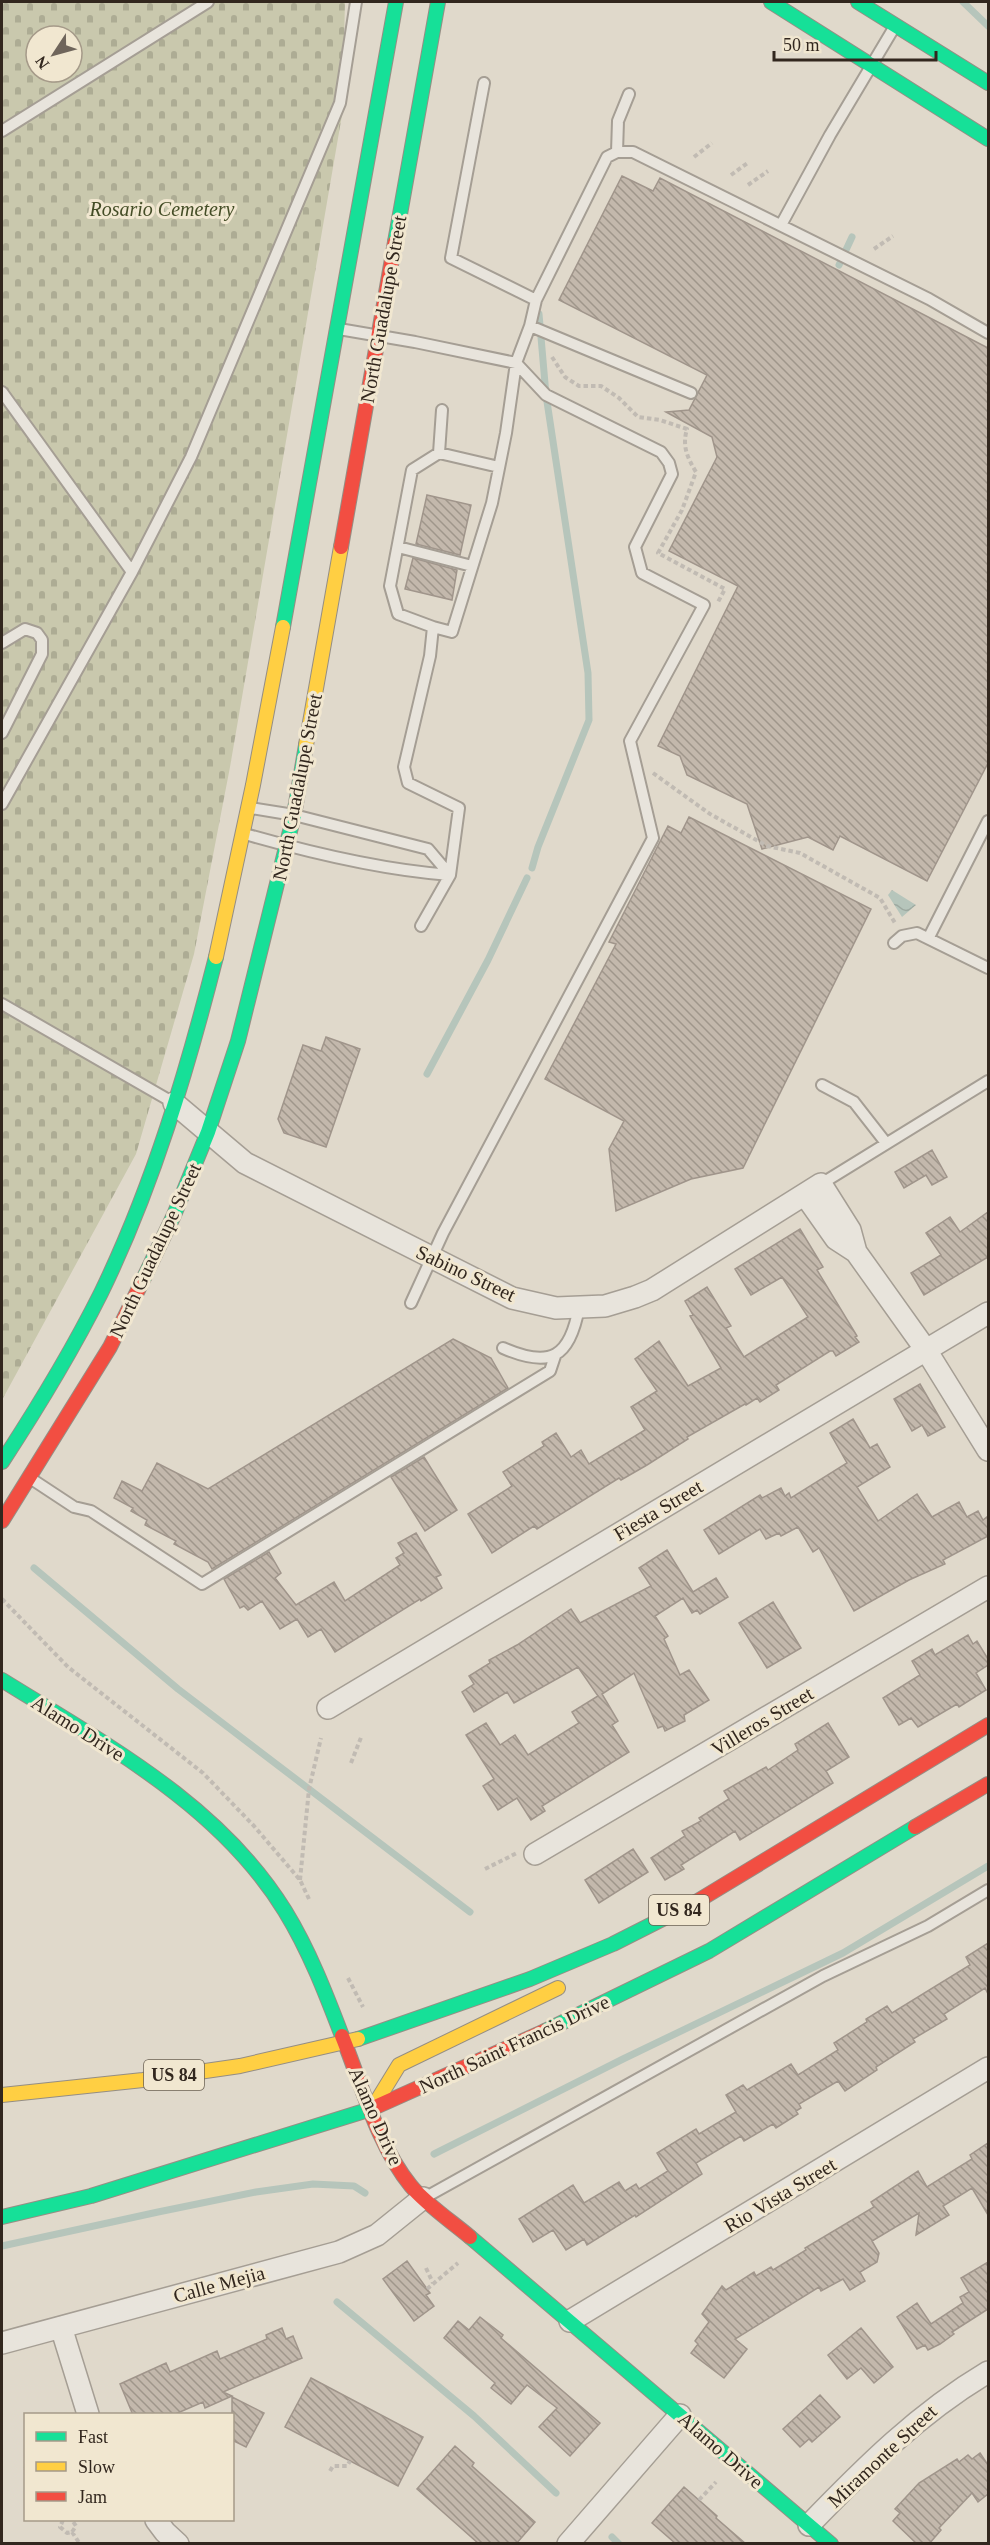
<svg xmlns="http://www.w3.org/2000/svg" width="990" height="2545" viewBox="0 0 990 2545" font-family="Georgia,serif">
	<defs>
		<pattern id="cemetery-stones" width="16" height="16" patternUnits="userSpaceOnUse" patternTransform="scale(1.5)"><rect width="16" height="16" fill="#c9c8ad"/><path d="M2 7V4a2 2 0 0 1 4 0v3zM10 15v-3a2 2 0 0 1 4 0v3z" fill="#adac94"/></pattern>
		<pattern id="water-waves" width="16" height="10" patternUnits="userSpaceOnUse" patternTransform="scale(1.5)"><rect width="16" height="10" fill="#b6c5bb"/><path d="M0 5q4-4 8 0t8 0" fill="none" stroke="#9da9a0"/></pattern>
		<pattern id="building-back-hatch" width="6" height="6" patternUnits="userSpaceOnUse" patternTransform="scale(1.5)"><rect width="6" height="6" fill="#c3b8ac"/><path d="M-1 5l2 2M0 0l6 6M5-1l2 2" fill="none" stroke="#9f968b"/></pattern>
	</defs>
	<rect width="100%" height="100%" fill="#e0d9cb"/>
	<!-- cemetery -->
	<path fill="url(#cemetery-stones)" fill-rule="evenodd" d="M2,2h343l-3,113 -112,652 -36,187 -58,200 -134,246zM36,36h36v36h-36z"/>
	<!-- water -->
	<path fill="url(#water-waves)" d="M892,890l24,15 -14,12 -14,-22z"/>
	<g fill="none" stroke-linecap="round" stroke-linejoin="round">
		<!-- stream -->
		<path stroke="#b6c5bb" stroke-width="7" d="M963,2l25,24
			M839,265l13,-28
			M532,868l6,-21 51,-127 -1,-47 -42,-278 -7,-81
			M427,1074l61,-114 39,-82
			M34,1568l144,121 292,223
			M434,2154l189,-95 220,-106 145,-87
			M2,2246l156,-34 98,-20 57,-8 41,2 11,7
			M337,2302l137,114 82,77
			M612,2537l7,7"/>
	</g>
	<!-- building -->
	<path fill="url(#building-back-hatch)" stroke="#a0958b" stroke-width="1.5" d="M622,176l31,15 7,-13 328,170v415l-61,118 -87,-45 -7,14 -25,-13 -46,12 -15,-45 -60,-29 -7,-19 -22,-10 80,-160 -69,-35 48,-94 -5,-20 -46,-25 23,-2 18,-35 -148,-75z
		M427,495l44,10 -11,50 -44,-11z
		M413,558l44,12 -5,30 -47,-11z
		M689,817l182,92 -128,259 -52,11 -75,32 -7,-62 15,-28 -79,-42 71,-135 -7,-2 59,-116 13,7z
		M326,1037l34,12 -34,98 -42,-14 -6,-14 25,-74 18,6z
		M932,1150l15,27 -15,8 -6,-10 -22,13 -9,-16z
		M988,1212v45l-64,38 -13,-22 30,-18 -15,-22 24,-16 10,15z
		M800,1229l23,38 -6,3 40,66 -2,1 4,5 -23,14 -3,-5h-3l-54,34 3,5 -19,12 -3,-4 -11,7 -1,-1 -58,33 1,2 -41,26 -26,15 -2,-2 -82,51 -3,-3 -42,27 -24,-39 44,-28 -9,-14 41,-26 -2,-4 14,-9 15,24 10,-7 8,14 56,-34 -14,-23 26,-16 -22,-32 24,-18 29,45 33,-18 -31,-52 3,-1 -8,-14 22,-14 24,39 -5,2 18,29 64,-40 -26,-40 -31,18 -16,-26z
		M453,1339l38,19 17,30 -296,181 -4,-7 -34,-18 2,-3 -31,-16 2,-5 -16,-9 2,-3 -19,-10 8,-17 20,10 15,-28 51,26z
		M920,1384l25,43 -17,9 -6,-11 -10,6 -18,-32z
		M853,1419l17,29 7,-4 13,23 -33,20 21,34 39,-27 15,23 27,-15 8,15 11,-6 5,9 5,-4v20l-45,24 2,4 -36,16 -55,31 -35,-63 -6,4 -15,-25 -17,9 -2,-3 -13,6 -6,-10 -41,25 -15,-24 56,-35 2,3 19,-10 4,8 4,-3 2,5 56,-35 -17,-30z
		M424,1457l33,53 -32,21 -34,-54z
		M416,1533l25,42 -5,2 6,11 -21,13 -1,-2 -85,53 -14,-23 -13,8 -11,-18 -17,10 -18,-28 -14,9 -4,-4 -4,2 -16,-29 45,-27 12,21 -6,5 21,27 38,-23 11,19 55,-36 -4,-7 8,-5 -6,-10z
		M667,1550l26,42 23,-14 12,19 -28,17 -3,-4 -5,3 -9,-15 -28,18 13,20 -4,3 16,36 9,-5 20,30 -25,15 1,6 -20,10 -2,-5 -5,2 -24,-55 -32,21 16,27 -6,4 17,27 -87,54 3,5 -14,9 -14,-22 -19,12 -15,-24 11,-7 -28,-44 20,-12 14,22 15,-10 13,20 51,-32 -7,-11 26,-16 -20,-29 -64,36 -7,-11 -33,20 -12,-20 12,-8 -5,-8 21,-13 -1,-3 28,-15 54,-36 9,14 71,-37 -12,-18z
		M773,1602l28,46 -34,20 -28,-45z
		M968,1635l5,9 4,-3 11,18v6l-12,8 10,17 -27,17 -2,-3 -39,23 -7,-9 -12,7 -16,-27 37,-23 -8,-14 20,-12 3,6z
		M828,1723l21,34 -23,14 7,12 -93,57 -5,-9 -54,34 3,4 -19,11 -14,-22 34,-22 -3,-5 19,-10 -2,-3 30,-19 -5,-8 42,-24 2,3 30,-20 -3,-6z
		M633,1849l15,23 -49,31 -14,-23z
		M988,1943v51l-3,-6 -41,26 3,5 -34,20 2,3 -39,25 1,3 -32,21 -7,-10 -39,23 2,4 -5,3 2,3 -22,14 -3,-4 -29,17 -3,-5 -45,27 6,11 -66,43 -1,-2 -48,30 -3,-6 -18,11 -13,-20 -20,12 -14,-23 54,-34 11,18 35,-21 6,9 11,-7 3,5 29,-18 -11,-18 39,-24 3,5 37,-22 -10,-17 17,-10 4,5 44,-26 7,11 40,-25 -4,-7 33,-21 -1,-3 21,-13 5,7 78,-48 -4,-8z
		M988,2143v72l-16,-27 -29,18 6,9 -33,20 3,-22 -47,28 7,12 -2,9 -17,10 5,9 -15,9 -7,-11 -22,12 -2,-4 -84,52 12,10 -23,29 -33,-25 7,-9 -3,-3 14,-19 -7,-8 20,-28 4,4 28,-18 2,4 15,-9 2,3 33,-20 -1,-2 69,-41 -3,-5 47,-31 9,16 45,-28 -2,-4z
		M407,2261l23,32 -4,2 8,11 -20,15 -31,-42z
		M988,2262v47l-36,23 2,2 -14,10 -12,6 -3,-5 -8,4 -20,-32 20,-14 14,21 32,-21 -3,-6 9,-5 -8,-14z
		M480,2317l23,18 -2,3 99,85 -30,33 -31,-29 18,-19 -30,-23 -16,19 -20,-16 4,-5 -51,-45 14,-17 11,9z
		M282,2328l4,11 7,-3 9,22 -79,34 9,4 -27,12 -2,-6 -30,13h-40l-13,-31 46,-21 4,9 47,-21 3,8 47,-20 -1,-4z
		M861,2328l32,39 -19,16 -13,-15 -14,11 -19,-24z
		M311,2378l112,59 -25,49 -113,-59z
		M820,2395l20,22 -28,25 -3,-3 -9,8 -17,-18z
		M232,2397l32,16 -18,34 -14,-7z
		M455,2446l19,17 -2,3 63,56 -19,22h-37l-62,-55z
		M980,2453l8,12v29l-10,8 -6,-9 -33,35 2,2 -12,14h-12l-24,-23 7,-8 -5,-4 24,-26 38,-24 2,3 9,-7 4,4z
		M684,2487l33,29 -1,2 30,26h-70l-24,-21z"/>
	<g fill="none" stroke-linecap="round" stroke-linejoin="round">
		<!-- lane casing -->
		<g stroke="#a59e94" stroke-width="14">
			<path id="lane" d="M484,83l-33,175 85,42
				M2,131l206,-129
				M617,152l1,-31 11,-27
				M781,225l49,-90 65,-109
				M530,326l161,67
				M339,329l76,13 101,21 30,32 115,57 8,11 3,11 -37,73 7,26 62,32 -74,136 23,97 -210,395 -32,70
				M2,392l130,180
				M439,453l60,14
				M398,547l74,19
				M433,627l19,5 40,-129 14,-70 10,-70 14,-37 6,-26 71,-143 10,-5h16l296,147 59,34
				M2,643l23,-14 12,4 5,7v14l-40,79
				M2,804l130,-232 59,-115 149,-354 16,-101
				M251,808l43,7 134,34 22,26
				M245,834c66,19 136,36 205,41
				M421,926l29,-51 9,-67 -51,-25 -4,-16 26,-111 3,-29 -35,-13 -8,-28 22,-116 27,-17 3,-43
				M929,937l59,-116
				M894,943l8,-7 15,-3 71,35
				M2,1004l172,99
				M822,1085l32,17 32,41
				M821,1184l167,-103
				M503,1348c48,21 67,9 76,-41
				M30,1478l44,29 17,4 111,73 348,-213 5,-15
				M426,2197l397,-221 105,-50 60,-36"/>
		</g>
		<!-- street casing -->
		<g stroke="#a59e94" stroke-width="24">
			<path id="street" d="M174,1103l71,60 267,135 44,10 49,-2 30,-9 17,-7 169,-106 29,46 6,22
				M805,1195l31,44 20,13 70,98 62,100
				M328,1708l660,-395
				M535,1854l453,-267
				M570,2321l418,-253
				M61,2327l27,87
				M2,2343l337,-91 38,-17 46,-37
				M156,2520l9,12 13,12
				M809,2525c56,-58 110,-112 179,-153
				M568,2544l112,-129"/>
		</g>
		<!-- fast casing -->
		<g stroke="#958e84" stroke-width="16">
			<path id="fast" d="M771,2l217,137
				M858,2l130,81
				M395,242l43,-240
				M283,627l113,-625
				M141,1284l33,-69 34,-83 30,-91 56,-226 12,-70
				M2,1462c36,-55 70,-111 99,-169 52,-107 86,-222 115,-336
				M2,1680c103,64 218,125 283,231 24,39 41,83 57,125
				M545,2031l164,-80 206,-124
				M358,2039l172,-60 83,-35 83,-42
				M2,2217l89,-21 280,-87
				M470,2237l361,307"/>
		</g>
		<!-- slow casing -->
		<g stroke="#958e84" stroke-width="16">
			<path id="slow" d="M306,745l35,-198
				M216,957l37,-172 30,-158
				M2,2095l141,-15 97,-14 118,-27
				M372,2109l27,-44 159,-77"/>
		</g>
		<!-- jam casing -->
		<g stroke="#958e84" stroke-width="16">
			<path id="jam" d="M341,547l54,-305
				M2,1521l108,-174 31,-63
				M915,1827l73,-43
				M696,1902l292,-177
				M342,2036c19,47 36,110 69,150 16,19 40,35 59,51
				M371,2109l174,-78"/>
		</g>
		<!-- path -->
		<path stroke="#c1bbb3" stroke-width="4" stroke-dasharray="4.5 3" stroke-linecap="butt" d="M694,157l18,-14
			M731,175l18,-13
			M748,185l20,-14
			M874,249l19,-13
			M552,357l13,20 14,9h22l18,12 19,19 22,3 27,9c-5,17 0,28 9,43l-14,38 -24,43 67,36 -7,13
			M653,773l57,41 57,32 33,7 80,45 15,25
			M2,1599l66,68 135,106 51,53 46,54 9,19
			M351,1763l11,-28
			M485,1869l32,-16
			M300,1880l9,-91 12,-51
			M348,1978l15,29
			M426,2268l7,15
			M427,2289l31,-26
			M25,2466l1,1
			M330,2471l3,-5h14l3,-5
			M699,2500l17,-18
			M63,2520l-3,7 7,6 5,-1
			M72,2532l4,-6 -4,-6
			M72,2532l8,12"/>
		<!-- lane -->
		<use href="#lane" stroke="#e8e4dc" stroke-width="10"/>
		<!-- street -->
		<use href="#street" stroke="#e8e4dc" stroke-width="21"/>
		<!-- fast -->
		<use href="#fast" stroke="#16e098" stroke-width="14"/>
		<!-- slow -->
		<use href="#slow" stroke="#ffcf43" stroke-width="14"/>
		<!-- jam -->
		<use href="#jam" stroke="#f24e42" stroke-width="14"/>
	</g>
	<g text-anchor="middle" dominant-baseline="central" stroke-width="6" stroke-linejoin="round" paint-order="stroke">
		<!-- shield labels -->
		<g fill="#f1e7d0" stroke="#6b6153" stroke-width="1.5">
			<rect x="649" y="1895" width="60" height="30" rx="4.5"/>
			<rect x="144" y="2060" width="60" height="30" rx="4.5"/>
		</g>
		<g font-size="18" font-weight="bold" fill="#32271e">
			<text x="679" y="1910">US 84</text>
			<text x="174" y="2075">US 84</text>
		</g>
		<!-- park labels -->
		<g font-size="20" font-style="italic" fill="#444d26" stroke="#f1e7d0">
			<text x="162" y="209">Rosario Cemetery</text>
		</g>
		<!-- street labels -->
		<g font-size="20" fill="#32271e" stroke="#f1e7d0">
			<text transform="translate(383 309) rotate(-80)">North Guadalupe Street</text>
			<text transform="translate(297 787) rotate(-79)">North Guadalupe Street</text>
			<text transform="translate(155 1250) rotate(-65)">North Guadalupe Street</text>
			<text transform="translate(466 1273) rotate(25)">Sabino Street</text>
			<text transform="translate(658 1510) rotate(-31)">Fiesta Street</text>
			<text transform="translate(762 1721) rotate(-31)">Villeros Street</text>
			<text transform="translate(78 1728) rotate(32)">Alamo Drive</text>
			<text transform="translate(514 2044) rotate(-25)">North Saint Francis Drive</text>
			<text transform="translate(376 2116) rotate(66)">Alamo Drive</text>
			<text transform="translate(780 2195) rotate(-31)">Rio Vista Street</text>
			<text transform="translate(219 2284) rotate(-15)">Calle Mejia</text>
			<text transform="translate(721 2450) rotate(41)">Alamo Drive</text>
			<text transform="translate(882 2456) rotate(-43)">Miramonte Street</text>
		</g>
	</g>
	<!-- border -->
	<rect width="990" height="2545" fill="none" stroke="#32271e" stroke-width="6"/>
	<!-- legend -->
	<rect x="24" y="2413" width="210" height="108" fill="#f1e7d0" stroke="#a59a89" stroke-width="1.5"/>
	<rect x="36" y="2432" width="30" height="9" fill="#16e098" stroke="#a59a89" stroke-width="1.5"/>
	<text x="78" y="2443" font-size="18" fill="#32271e">Fast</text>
	<rect x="36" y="2462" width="30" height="9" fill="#ffcf43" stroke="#a59a89" stroke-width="1.5"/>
	<text x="78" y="2473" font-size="18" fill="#32271e">Slow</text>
	<rect x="36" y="2492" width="30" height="9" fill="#f24e42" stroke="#a59a89" stroke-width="1.5"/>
	<text x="78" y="2503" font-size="18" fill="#32271e">Jam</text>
	<!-- north arrow -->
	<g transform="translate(54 54) rotate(234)"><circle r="28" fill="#f1e7d0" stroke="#a59a89" stroke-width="1.5"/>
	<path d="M0-4.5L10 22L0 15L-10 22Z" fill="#6f655b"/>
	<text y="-9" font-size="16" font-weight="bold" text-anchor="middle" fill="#32271e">N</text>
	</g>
	<!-- scale -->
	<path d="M774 51v9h162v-9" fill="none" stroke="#32271e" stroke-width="3"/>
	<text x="783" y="51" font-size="18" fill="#32271e" stroke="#f1e7d0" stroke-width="4.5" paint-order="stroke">50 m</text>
</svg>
